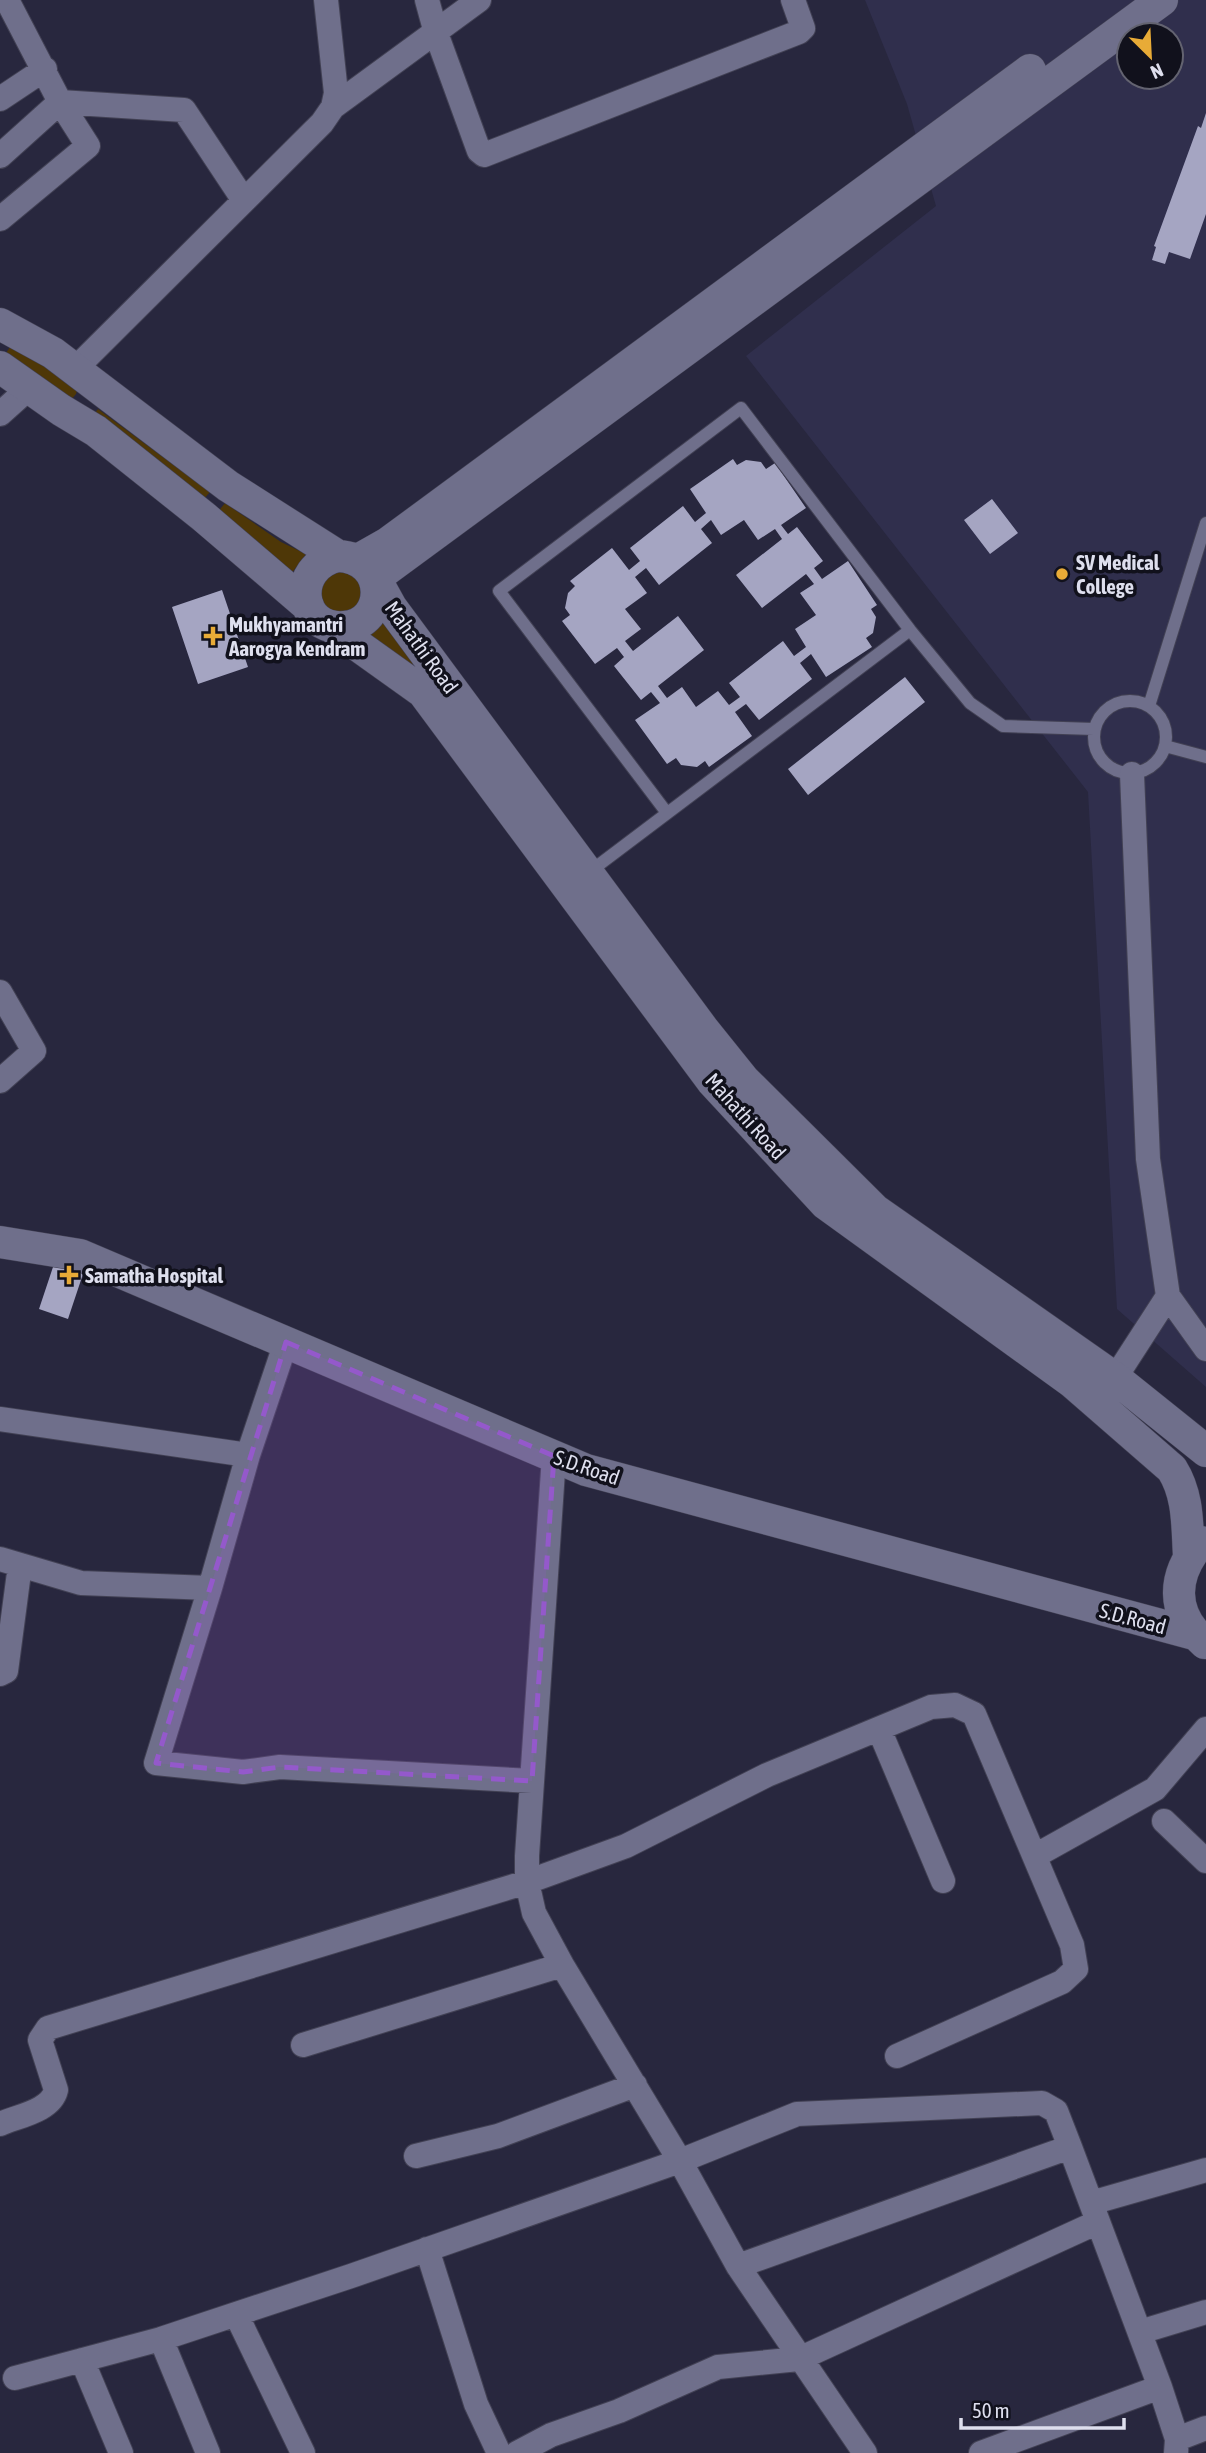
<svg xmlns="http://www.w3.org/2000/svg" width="1206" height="2453" viewBox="0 0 1206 2453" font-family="'Asap Condensed',sans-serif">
	<rect width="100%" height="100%" fill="#28273e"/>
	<!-- built -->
	<path fill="#302f4d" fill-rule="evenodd" d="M865,0h341v1387l-89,-78 -29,-517 -342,-436 190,-150 -29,-102zM1129,35h42v42h-42z"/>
	<!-- green -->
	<path fill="#4e3707" d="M16,343l62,44 -2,7 -5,6 -65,-47 4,-6z
		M98,409l112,83 -7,8 -111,-83z
		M225,503l56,39 25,12 -15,20 -74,-61z
		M334,567l26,8 4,26 -21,15 -24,-12v-26z
		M385,614l54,72 -77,-50z"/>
	<!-- building -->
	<path fill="#a5a5c2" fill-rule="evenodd" d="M1206,113v101l-16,45 -21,-7 -4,12 -13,-4 4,-13 -2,-1 44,-120 3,2z
		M733,459l4,6 9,-5 15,2 5,7 9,-6 31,45 -25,17 7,9 9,-7 26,34 -9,7 8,11 26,-18 29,44 -6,4 5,8 -3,16 -7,5 6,9 -46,30 -15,-23 -11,9 12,16 -53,41 -13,-16 -11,8 17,24 -43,31 -4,-6 -8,6 -16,-2 -5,-7 -9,6 -32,-44 25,-17 -9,-11 -10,8 -27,-34 10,-9 -7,-9 -22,16 -33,-43 8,-6 -5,-7 3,-15 7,-7 -5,-5 42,-33 17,22 11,-9 -10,-13 53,-42 12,16 11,-9 -16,-24zM711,520l10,15 23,-15 14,20 17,-11 7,10 -46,36 26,33 44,-34 8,10 -14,9 16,22 -21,14 11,18 -12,9 -11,-15 -54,42 11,14 -11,8 -11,-14 -22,16 -14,-20 -15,11 -9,-12 46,-36 -26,-34 -45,35 -8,-10 16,-12 -16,-20 22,-16 -12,-16 11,-9 13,17 53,-42 -11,-14z
		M992,499l26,34 -28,21 -26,-34z
		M222,590l26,77 -50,17 -26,-77z
		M905,677l20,25 -117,93 -20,-26z
		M57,1255l29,10 -18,54 -29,-10z"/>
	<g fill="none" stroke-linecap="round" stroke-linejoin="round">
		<!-- service casing -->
		<g stroke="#424154" stroke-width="14">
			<path id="service" d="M910,630l60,73 33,23 91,3
				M1094 737a36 36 0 1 1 72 0a36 36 0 1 1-72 0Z
				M1149,706l57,-183
				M1165,746l41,11
				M588,873l322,-243 -169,-222 -242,183 168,222"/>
		</g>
		<!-- minor casing -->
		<g stroke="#424154" stroke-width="26">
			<path id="minor" d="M427,0l9,33 43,118 5,4 315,-123 4,-4 -10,-28
				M0,99l45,-30
				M60,102l124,8 59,89
				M333,107l146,-107
				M0,156l60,-54 -53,-102
				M0,219l88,-73 -28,-44
				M75,369l247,-246 11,-16 3,-14 -10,-93
				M0,414l29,-26
				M1132,774l16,385 20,137 38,53
				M0,992l34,59 -34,30
				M1115,1378l53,-82
				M0,1419l248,36 38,-113
				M554,1456l-27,400v26l7,31 28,52 118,196 58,105 127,187
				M0,1559l81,24 129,5 38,-133
				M210,1588l-54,175 87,9 37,-5 252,14
				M0,1674l6,-3 14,-106
				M879,1729l64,152
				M1164,1821l42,40
				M1035,1856l120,-67 51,-60
				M303,2045l259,-80
				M0,2124c18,-8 51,-13 56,-34l-16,-50 8,-12 479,-146 99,-36 141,-71 164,-68 24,-2 19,9 98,231 4,24 -14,13 -165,74
				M416,2156l82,-20 137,-51
				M1091,2203l115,-33
				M427,2249l49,155 23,49
				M738,2266l332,-119
				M236,2314l67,139
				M1140,2332l66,-20
				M161,2339l47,114
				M82,2360l39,93
				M15,2378l146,-39 190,-63 329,-115 117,-47 245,-11 14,8 14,36 90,240 17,52 -1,14
				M1177,2439l29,-11
				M517,2453l34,-18 68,-24 99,-44 81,-8 299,-137
				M981,2453l179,-66"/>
		</g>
		<!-- tertiary casing -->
		<g stroke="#424154" stroke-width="33">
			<path id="tertiary" d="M1162,0l-787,578 16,29 312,422 41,51 131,130 240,168 91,73
				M0,324l53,29 175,133 110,70c51,2 50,68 6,71 -46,4 -54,-60 -6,-71
				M0,367l61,43 35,21 108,86 104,89
				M358,560l30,-17 642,-473
				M332,627l91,65 289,389 114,123 246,178 100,87c17,27 15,57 17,87
				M0,1242l80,13 506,215 608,164
				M1201,1542c-29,33 -31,71 4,101"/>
		</g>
		<!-- service -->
		<use href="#service" stroke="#6f6f8b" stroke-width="12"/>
		<!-- minor -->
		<use href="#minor" stroke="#6f6f8b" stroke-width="24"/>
		<!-- tertiary -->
		<use href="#tertiary" stroke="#6f6f8b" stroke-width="32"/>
	</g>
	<!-- marked area -->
	<path fill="#9459cb" fill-opacity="0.2" stroke="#9459cb" stroke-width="5" stroke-dasharray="14 9" stroke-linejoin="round" d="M286,1342l268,114 -22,325 -252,-14 -37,5 -87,-9z"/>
	<!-- markers -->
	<g fill="#e8ab37" stroke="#11111c" stroke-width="2.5">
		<circle cx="1062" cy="574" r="7"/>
		<path d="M209.5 625.5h7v7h7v7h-7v7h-7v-7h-7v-7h7z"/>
		<path d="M65.5 1264.5h7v7h7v7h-7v7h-7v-7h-7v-7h7z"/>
	</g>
	<g text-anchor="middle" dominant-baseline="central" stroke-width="7" stroke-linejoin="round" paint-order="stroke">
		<!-- poi labels -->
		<g font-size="21" font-weight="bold" fill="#dedfee" stroke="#11111c" text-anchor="start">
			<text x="1076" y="562">SV Medical<tspan x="1076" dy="24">College</tspan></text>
			<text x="229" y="624">Mukhyamantri<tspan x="229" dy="24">Aarogya Kendram</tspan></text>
			<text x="85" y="1275">Samatha Hospital</text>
		</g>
		<!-- street labels -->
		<g font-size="21" fill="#dedfee" stroke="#11111c">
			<text transform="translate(422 647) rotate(54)">Mahathi Road</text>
			<text transform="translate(746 1116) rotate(48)">Mahathi Road</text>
			<text transform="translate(587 1467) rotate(19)">S.D.Road</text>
			<text transform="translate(1133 1618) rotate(15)">S.D.Road</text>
		</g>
	</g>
	<!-- north arrow -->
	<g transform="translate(1150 56) rotate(156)"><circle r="33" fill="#11111c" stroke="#636370" stroke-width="2"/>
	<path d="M0-5L12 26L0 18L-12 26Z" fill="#e8ab37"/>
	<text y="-10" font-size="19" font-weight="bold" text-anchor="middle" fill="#dedfee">N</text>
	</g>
	<!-- scale -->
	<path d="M961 2418v10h163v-10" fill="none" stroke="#dedfee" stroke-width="3.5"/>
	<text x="972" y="2418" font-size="21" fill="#dedfee" stroke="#11111c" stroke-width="5" paint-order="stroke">50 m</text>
</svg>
